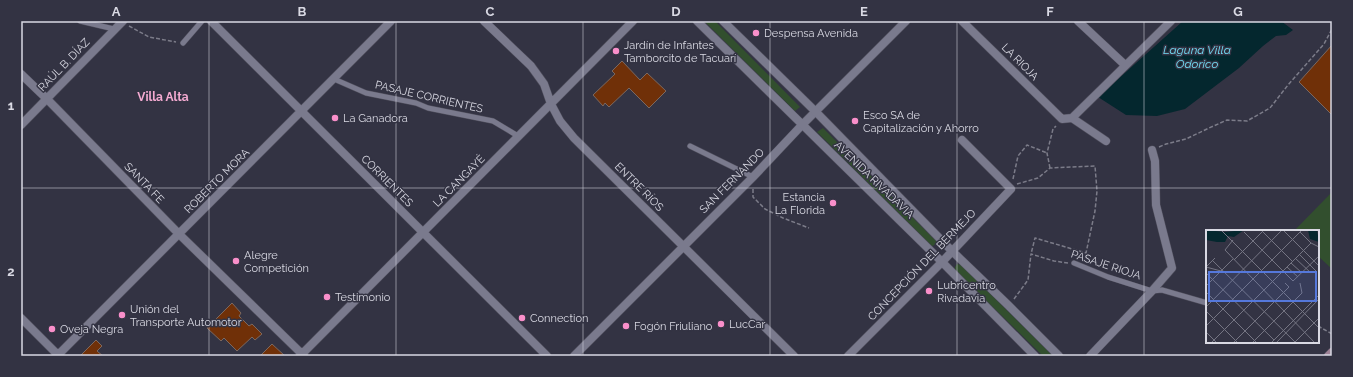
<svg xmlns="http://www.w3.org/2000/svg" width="1353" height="377" viewBox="0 0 1353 377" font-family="Raleway,sans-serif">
	<rect width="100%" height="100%" fill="#333343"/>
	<!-- green -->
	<path fill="#324f2e" d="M704,21h11l85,86 -5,4z
		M823,128l114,114v2l-5,2 -115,-114z
		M1332,192v77l-14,-13v-25h-24z
		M957,264l4,1 92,91h-10l-88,-86v-3z"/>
	<!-- water -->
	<path fill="#04272e" d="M1183,21h98l12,9 -7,5 -10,1 -13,10 -24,22 -54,41 -28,7 -31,-1 -28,-18z"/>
	<!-- building -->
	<path fill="#703008" stroke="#7c685f" d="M1332,45v70l-33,-33z
		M622,61l18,19 7,-7 19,18 -17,17 -20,-20 -20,19 -4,-4 -2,3 -10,-11 22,-21 -3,-3z
		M232,303l9,10 -2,3 10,10 3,-2 10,10 -7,6 -3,-3 -15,14 -13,-13 -3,3 -14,-13z
		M96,340l6,6 -5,5 6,5h-23z
		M272,344l13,12h-25z"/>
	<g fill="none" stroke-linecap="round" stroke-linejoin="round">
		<!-- service casing -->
		<g stroke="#504f5d" stroke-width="6">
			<path id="service" d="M80,21l34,8
				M183,43l19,-22
				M334,79l32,14 50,10 12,5 65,13 25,15
				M690,146l63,31
				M1074,263l34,14 44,14 10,-1 45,13"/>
		</g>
		<!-- minor casing -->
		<g stroke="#504f5d" stroke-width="9">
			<path id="minor" d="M211,21l336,335
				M484,21l47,45 13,18 7,20 9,17 14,17 220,218
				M962,21l100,98 10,-1 99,-97
				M1078,21l47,44
				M21,74l26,25 132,135 125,122
				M1072,118l34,23
				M21,125l102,-104
				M21,318l38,38
				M57,356l334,-335
				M300,356l333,-335
				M574,356l179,-179 49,-52 104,-104
				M848,356l94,-94 69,-73 -49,-49
				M1090,356l62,-65 20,-23 -16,-63 -1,-44 -3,-11"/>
		</g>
		<!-- tertiary casing -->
		<g stroke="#504f5d" stroke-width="9">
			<path id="tertiary" d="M697,21l245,241 93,94
				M723,21l93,91 136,139 56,54 51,51"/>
		</g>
		<!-- secondary casing -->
		<g stroke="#504f5d" stroke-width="9">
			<path id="secondary" d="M1328,356l4,-4"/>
		</g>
		<!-- path -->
		<path stroke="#7c7c89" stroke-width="1.5" stroke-dasharray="4 2" stroke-linecap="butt" d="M129,26l20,11 27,5
			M1159,147l7,-3 20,-5 23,-11 18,-8 20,1 23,-13 18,-23 36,-41 8,-15
			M1050,168l-3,-15 6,-24 3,-3
			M1013,179l5,-23 9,-11 20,8
			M1017,184l21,-6 12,-10 45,-2 2,25 -2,20 -9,42 -51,-15 -4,16
			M753,189v8l12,12 18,9 26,10
			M1014,299l14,-19 3,-26 23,7 14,2
			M1318,326l14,8"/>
		<!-- service -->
		<use href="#service" stroke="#7a7a8d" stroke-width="5"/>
		<!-- minor -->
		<use href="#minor" stroke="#7a7a8d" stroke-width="8"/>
		<!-- tertiary -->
		<use href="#tertiary" stroke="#7a7a8d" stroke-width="8"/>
		<!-- secondary -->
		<use href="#secondary" stroke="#9e8297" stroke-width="8"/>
	</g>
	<!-- grid -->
	<path fill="none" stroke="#d9d9e3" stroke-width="1" stroke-opacity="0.55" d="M209,21v335M396,21v335M583,21v335M770,21v335M957,21v335M1144,21v335M21,188h1311"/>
	<!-- markers -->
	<g fill="#f98fca" stroke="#333343" stroke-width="1.5">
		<circle cx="756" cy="33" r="4"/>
		<circle cx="616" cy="51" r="4"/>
		<circle cx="335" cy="118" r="4"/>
		<circle cx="855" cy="121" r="4"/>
		<circle cx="833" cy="203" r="4"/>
		<circle cx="236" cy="261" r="4"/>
		<circle cx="929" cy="291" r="4"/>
		<circle cx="327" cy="297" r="4"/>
		<circle cx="122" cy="315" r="4"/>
		<circle cx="522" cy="318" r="4"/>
		<circle cx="721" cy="324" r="4"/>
		<circle cx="626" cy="326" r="4"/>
		<circle cx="52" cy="329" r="4"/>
	</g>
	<g text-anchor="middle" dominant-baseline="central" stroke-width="3" stroke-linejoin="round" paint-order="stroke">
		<!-- poi labels -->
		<g font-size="11" fill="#d9d9e3" stroke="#333343" text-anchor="start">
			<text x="764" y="33">Despensa Avenida</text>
			<text x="624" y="45">Jardín de Infantes<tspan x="624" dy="13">Tamborcito de Tacuarí</tspan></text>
			<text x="863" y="115">Esco SA de<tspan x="863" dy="13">Capitalización y Ahorro</tspan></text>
			<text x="343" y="118">La Ganadora</text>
			<text x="825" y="197" text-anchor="end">Estancia<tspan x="825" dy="13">La Florida</tspan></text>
			<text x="244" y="255">Alegre<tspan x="244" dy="13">Competición</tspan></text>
			<text x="937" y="285">Lubricentro<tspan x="937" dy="13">Rivadavia</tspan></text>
			<text x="335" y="297">Testimonio</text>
			<text x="130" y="309">Unión del<tspan x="130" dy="13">Transporte Automotor</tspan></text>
			<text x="530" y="318">Connection</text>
			<text x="729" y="324">LucCar</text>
			<text x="634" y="326">Fogón Friuliano</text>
			<text x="60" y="329">Oveja Negra</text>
		</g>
		<!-- street labels -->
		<g font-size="11" fill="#d9d9e3" stroke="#333343">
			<text transform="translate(1020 62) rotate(45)">LA RIOJA</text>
			<text transform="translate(64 65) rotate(-46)">RAÚL B. DÍAZ</text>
			<text transform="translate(429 97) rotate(13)">PASAJE CORRIENTES</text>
			<text transform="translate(874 180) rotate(44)">AVENIDA RIVADAVIA</text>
			<text transform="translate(217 181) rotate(-45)">ROBERTO MORA</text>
			<text transform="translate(387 181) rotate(45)">CORRIENTES</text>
			<text transform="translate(459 181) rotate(-45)">LA CANGAYÉ</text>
			<text transform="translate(732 181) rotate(-45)">SAN FERNANDO</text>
			<text transform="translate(144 183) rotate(46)">SANTA FE</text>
			<text transform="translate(639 187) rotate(45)">ENTRE RÍOS</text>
			<text transform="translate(922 265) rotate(-46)">CONCEPCIÓN DEL BERMEJO</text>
			<text transform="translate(1106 265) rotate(18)">PASAJE RIOJA</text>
		</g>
		<!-- water labels -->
		<g font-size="12" font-style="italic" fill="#71def6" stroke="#333343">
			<text x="1197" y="50">Laguna Villa<tspan x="1197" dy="14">Odorico</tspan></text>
		</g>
		<!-- neighbourhood labels -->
		<g font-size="12" font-weight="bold" fill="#f5abd2" stroke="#333343">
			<text x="163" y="97">Villa Alta</text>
		</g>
	</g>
	<!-- overview -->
	<g transform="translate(1206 230)">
		<rect width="113" height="113" fill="#333343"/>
		<path d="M0,0l19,2 19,-2 -10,7 -6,-1 -3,6h-8l-11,-2zM102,0h9l2,12 -9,-3z" fill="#04272e"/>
		<path fill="none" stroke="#757583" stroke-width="1" d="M15,0l81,81M55,0l31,31M77,0l36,36M38,2l49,49 26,-25M94,2l11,11 8,4M27,10l-8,10 90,93M93,24l17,17M89,28l16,15M6,30l84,83M28,30l29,-29M85,33l11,10M0,37l15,4M0,37l9,-9M81,37l11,10M0,43l68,67M0,56l27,-27M0,62l51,51M0,77l76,-77M0,81l32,32M97,82l16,16M0,96l96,-96M0,102l11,11M89,112l24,-24M5,113l100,-100M27,113l56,-56 -4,-4M46,113l50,-50 -2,-10M65,113l48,-48M70,113l43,-44"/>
		<path fill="#5578db" fill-opacity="0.15" stroke="#5578db" stroke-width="2" d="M3,42h107v29h-107z"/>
		<rect width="113" height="113" fill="none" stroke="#d9d9e3" stroke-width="2"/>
	</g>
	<!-- border -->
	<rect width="1353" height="377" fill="none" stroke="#333343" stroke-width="44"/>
	<rect x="22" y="22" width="1309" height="333" fill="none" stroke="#d9d9e3" stroke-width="1.5"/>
	<g font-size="13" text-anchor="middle" font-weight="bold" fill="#d9d9e3">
		<text x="116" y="16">A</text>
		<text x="302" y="16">B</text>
		<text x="490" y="16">C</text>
		<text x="676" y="16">D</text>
		<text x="864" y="16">E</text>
		<text x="1050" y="16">F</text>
		<text x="1238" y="16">G</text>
		<text x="11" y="110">1</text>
		<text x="11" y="276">2</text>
	</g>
</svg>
